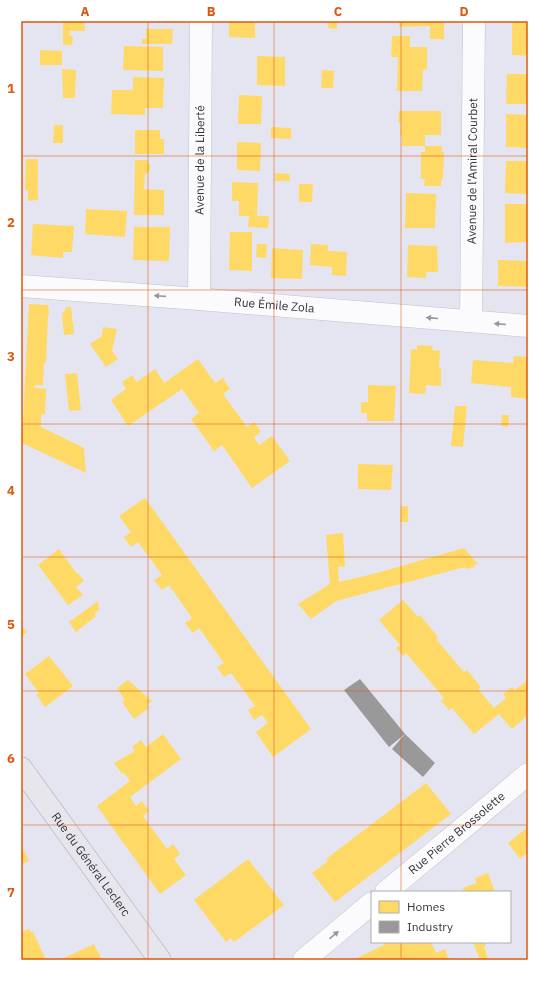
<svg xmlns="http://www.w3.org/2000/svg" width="549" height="981" font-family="'IBM Plex Sans',sans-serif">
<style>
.homes{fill:#ffd966}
.industry{fill:#999}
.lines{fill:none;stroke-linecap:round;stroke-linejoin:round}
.minor-casing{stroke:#c1c1ca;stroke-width:23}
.major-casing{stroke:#a7a7b5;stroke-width:23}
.minor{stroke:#fbfbfd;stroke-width:22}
.major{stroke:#e6e6ec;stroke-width:22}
.oneway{fill:#98989c}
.grid{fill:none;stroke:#df570e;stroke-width:1;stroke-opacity:0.55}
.labels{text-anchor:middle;stroke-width:4;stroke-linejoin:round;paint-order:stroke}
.street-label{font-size:12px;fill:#34343c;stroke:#fff}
.neatline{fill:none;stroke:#df570e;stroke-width:1.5}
.grid-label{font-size:13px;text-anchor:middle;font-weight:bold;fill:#df570e}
</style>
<rect width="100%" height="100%" fill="#e5e5f1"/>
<path class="homes" d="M63 21H84L85 31H70L69 35 73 36 72 45H63Z
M229 21H255V38L229 37Z
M329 21H337V29L328 28Z
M399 21H444V39H430V26L399 27Z
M512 21H528V56L512 55Z
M146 29H173L172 44H142V39H146Z
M392 36H410V47H427V69L423 70 422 91H397L398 57H391Z
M124 46 163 47V71L123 70Z
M40 50 62 51V65H40Z
M257 56 285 57V86L257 85Z
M62 69 76 70 75 98H63Z
M322 70 334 71 333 88H321Z
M507 74H528V104H506Z
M133 77 164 78 163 108H145V115L111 114 112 90H133Z
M239 95 262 96 261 124H238Z
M399 111H441V135H425V146H442V152H444L443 180 441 179V186H424L425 179H421V152H425V146H402V135H400L401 123H398Z
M506 114 528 115V148L506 147Z
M54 125H63V143H53Z
M271 127 291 128V139L271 138Z
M135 130H160V139H164V154H135Z
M237 142 261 143 260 171 237 170Z
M26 159H38V200L28 201V190H25Z
M135 160H148V164H150V171H148V174H145L144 189 164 190V215H134Z
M506 161H528V194L505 193Z
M275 173 290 174V181H275Z
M232 182 258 183 257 216H269L268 228 248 227 249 216H239V201H232Z
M299 184H313L312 202H299Z
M406 193 436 194 435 228H405Z
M505 204H528V242L505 243Z
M86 209 127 211 125 237 85 234Z
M33 224 74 226 72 252H63V258L31 255Z
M134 227H170L169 261 133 260Z
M230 232H252V271L229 270Z
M257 244H267L266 258 256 257Z
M311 244 328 245V251L347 252 346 276 332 275V267L310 265Z
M408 245 437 246 438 272H426V278L407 277Z
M272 248 303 250 302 279 271 278Z
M498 260 528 261V287L498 286Z
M29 304 48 305 49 315 48 316 46 363H44L43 385H35V388L46 389 45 415 41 414V427L84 448 86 473 22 443Z
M67 307H71L74 334 64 335 62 314Z
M103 327 117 329 112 351 118 359 106 367 90 344 102 336Z
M417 345 433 346 432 350 440 351 439 368H441V386L426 385 425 394 409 393 411 349 417 350Z
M514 356 528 357V399L511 397V387L471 383 473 360 513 363Z
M198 359 215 383 223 378 230 389 223 394 247 427 254 422 261 432 254 437 259 445 272 436 290 461 252 488 222 445 214 451 191 419 199 413 182 389 128 426 111 400 126 389 122 382 132 375 137 382 155 369 164 383Z
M77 373 81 410 69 411 65 374Z
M368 385 396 386 394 421H367V413H361V402H368Z
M455 406H467L463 447 451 446Z
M502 415H509L508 427 501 426Z
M358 464 393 465 391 490 358 489Z
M145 498 311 729 273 757 256 732 268 723 262 715 254 720 248 710 255 706 231 673 224 677 217 667 224 663 199 628 193 633 185 623 192 618 169 585 162 590 154 580 162 575 138 542 131 547 124 537 131 532 119 516Z
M401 506H408V522H400Z
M343 533 345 566 338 567 339 582 373 574 464 548 478 564 474 565 475 567 466 569 465 567 336 601 311 619 298 604 330 584 326 535Z
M59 549 77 574 78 573 84 581 76 587 83 595 68 605 38 565Z
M403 600 418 617 420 615 438 637 436 639 464 672 467 670 481 687 478 689 494 708 506 698 503 694 512 687 515 690 528 680V715L512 729 499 714 474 734 452 708 449 710 441 701 444 698 406 653 403 656 396 648 400 645 379 620Z
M98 601 99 610 94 614 96 616 76 632 69 622Z
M21 620 24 623 21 625 27 632 21 637Z
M49 656 73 686 45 707 36 694 39 693 25 674Z
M128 680 152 701 147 705 149 708 134 719 122 702 125 700 117 688Z
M163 734 181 759 130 797 136 806 142 801 149 811 143 816 167 849 173 844 180 854 174 859 186 875 160 894 97 806 130 781 124 773 122 774 114 763 135 751 132 747 141 740 146 747Z
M426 783 451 814 335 902 312 873 328 861 326 859Z
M528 827V852L520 859 508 843Z
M21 844 29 861 21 864Z
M248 859 284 905 234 942 231 938 226 942 194 900Z
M488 873 495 892H464L463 888 477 883 475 878Z
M29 929 31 932H33L46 960H21V932Z
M383 942H431L436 953 445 949 449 960H353L384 945Z
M473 942H484L486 945 484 946 488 959 480 960Z
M94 944 102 960H60Z"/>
<path class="industry" d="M360 679 405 734 435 763 423 777 392 749 405 734 389 747 344 690Z"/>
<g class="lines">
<defs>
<g id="minor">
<path id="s1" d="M21 286 199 299 528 326"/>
<path id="s2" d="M199 299 201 21"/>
<path id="s3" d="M471 321 474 21"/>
<path id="s4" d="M386 892 528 774"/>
<path d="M304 960 372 903"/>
</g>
<g id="major">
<path id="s5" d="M21 768 160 960"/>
</g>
</defs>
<use href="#minor" class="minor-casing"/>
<use href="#major" class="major-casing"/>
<use href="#minor" class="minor"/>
<use href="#major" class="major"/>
</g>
<defs><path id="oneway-solid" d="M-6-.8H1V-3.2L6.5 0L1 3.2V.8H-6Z"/></defs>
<g class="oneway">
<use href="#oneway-solid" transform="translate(160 296) rotate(-176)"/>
<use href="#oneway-solid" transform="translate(432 318) rotate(-175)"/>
<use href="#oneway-solid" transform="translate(500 324) rotate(-175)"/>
<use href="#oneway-solid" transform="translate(334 935) rotate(-40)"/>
</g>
<path class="grid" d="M148 21V960M274 21V960M401 21V892M21 156H528M21 290H528M21 424H528M21 557H528M21 691H528M21 825H528M401 942V960"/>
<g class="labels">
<g class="street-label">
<text dy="4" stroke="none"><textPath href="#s2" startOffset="139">Avenue de la Liberté</textPath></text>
<text dy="4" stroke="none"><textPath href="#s3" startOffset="150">Avenue de l'Amiral Courbet</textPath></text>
<text dy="4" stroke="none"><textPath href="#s1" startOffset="254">Rue Émile Zola</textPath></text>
<text dy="4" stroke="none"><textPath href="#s4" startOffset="92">Rue Pierre Brossolette</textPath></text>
<text dy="4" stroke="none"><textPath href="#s5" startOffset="119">Rue du Général Leclerc</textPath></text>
</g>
</g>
<rect width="549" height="981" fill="none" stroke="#ffffff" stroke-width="44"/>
<rect x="371" y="891" width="140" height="52" fill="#ffffff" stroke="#aeaeb1"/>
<rect x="379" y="901" width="20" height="12" fill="#ffd966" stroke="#aeaeb1"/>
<text x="407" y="911" font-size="12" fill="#34343c">Homes</text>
<rect x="379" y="921" width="20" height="12" fill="#999999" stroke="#aeaeb1"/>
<text x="407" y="931" font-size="12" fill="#34343c">Industry</text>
<rect x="22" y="22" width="505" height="937" class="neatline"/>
<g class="grid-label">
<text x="85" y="16">A</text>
<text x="211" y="16">B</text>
<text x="338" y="16">C</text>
<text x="464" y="16">D</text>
<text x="11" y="93">1</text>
<text x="11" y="227">2</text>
<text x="11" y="361">3</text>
<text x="11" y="495">4</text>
<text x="11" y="629">5</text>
<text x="11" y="763">6</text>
<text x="11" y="897">7</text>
</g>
</svg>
